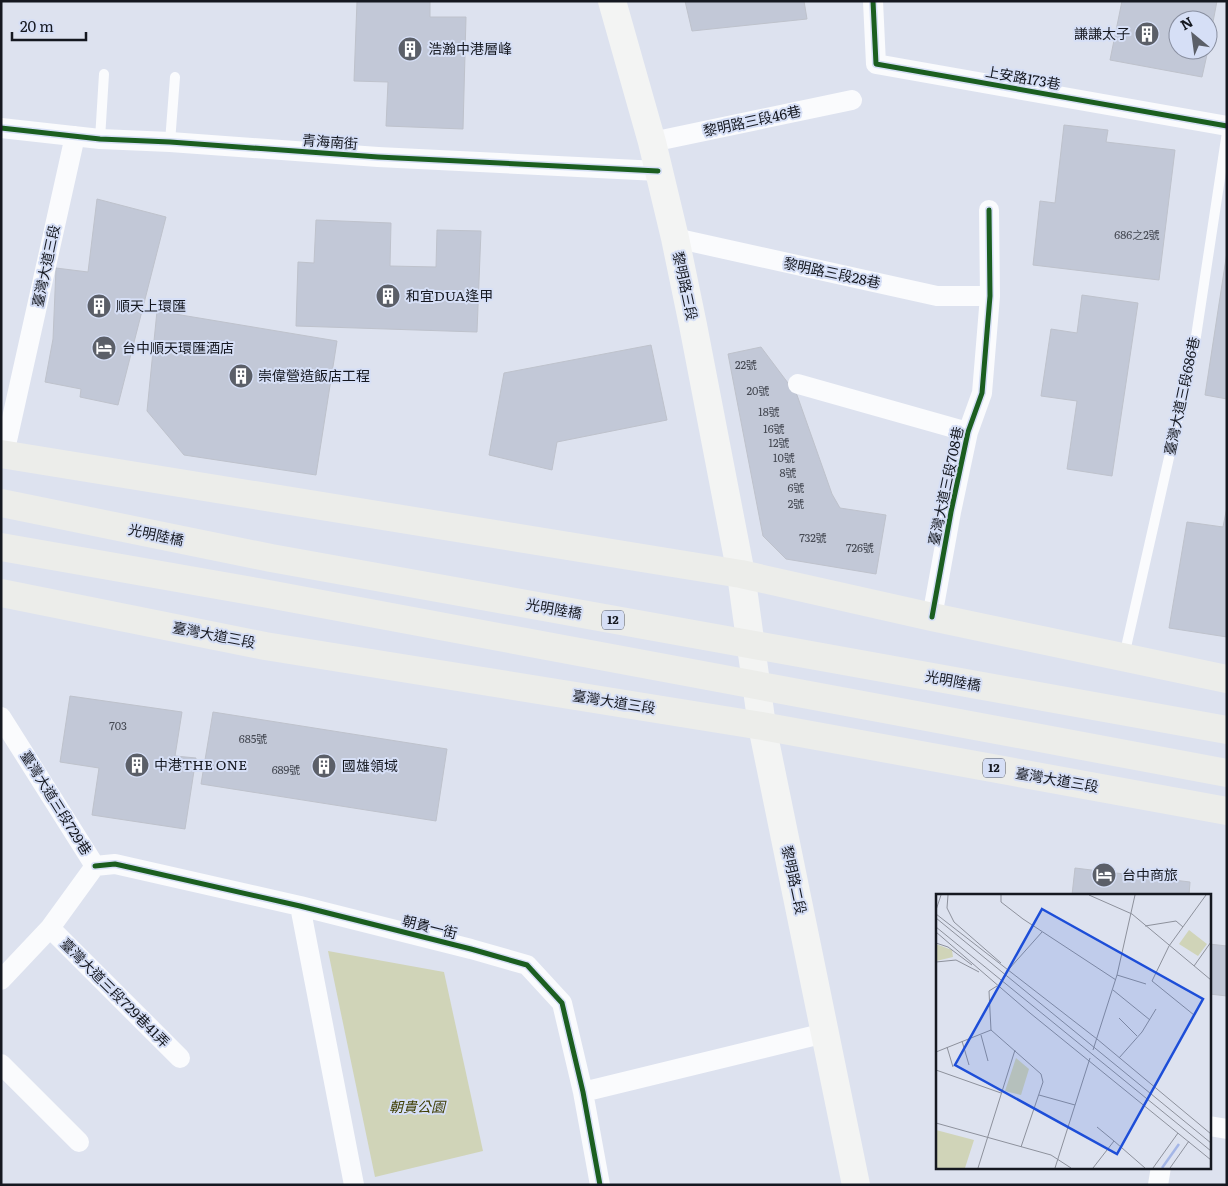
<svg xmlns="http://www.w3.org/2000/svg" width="1228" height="1186" font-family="Literata,'Noto Sans TC',serif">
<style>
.green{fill:#d0d4b8}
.building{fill:#c2c8d7;stroke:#bec2cc}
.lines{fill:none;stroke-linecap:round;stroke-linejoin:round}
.service{stroke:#fafbfd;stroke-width:10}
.minor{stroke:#fafbfd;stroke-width:20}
.secondary{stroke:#f3f4f3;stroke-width:28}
.primary{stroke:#ecedea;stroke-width:28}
.cycleway-casing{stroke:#d6dff6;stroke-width:8}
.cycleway{stroke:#1b5e20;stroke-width:5}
.labels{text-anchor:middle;stroke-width:4;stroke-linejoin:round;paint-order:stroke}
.number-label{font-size:11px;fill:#444852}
.shield{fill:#d6dff6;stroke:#4f5460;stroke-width:1}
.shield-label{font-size:12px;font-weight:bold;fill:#151820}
.poi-label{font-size:14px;fill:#151820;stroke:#d6dff6;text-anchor:start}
.street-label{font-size:14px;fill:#151820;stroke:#d6dff6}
.park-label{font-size:14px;font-style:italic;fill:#3f3f04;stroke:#d6dff6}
.inset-river{fill:none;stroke:#a4b6e6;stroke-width:2.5}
.inset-road{fill:none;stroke:#8d919c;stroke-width:1}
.view{fill:#1d4ed8;fill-opacity:0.15;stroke:#1d4ed8;stroke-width:2.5}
.inset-edge{fill:none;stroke:#151820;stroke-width:2.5}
</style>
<rect width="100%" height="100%" fill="#dde2ef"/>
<path class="green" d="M328 951 444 972 483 1151 375 1177Z"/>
<path class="building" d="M357 1H430V17H466L463 129 386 126 388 82 354 81Z
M685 1H804L807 19 692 31Z
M1122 1H1217L1208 48V20H1178V50H1208L1202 77 1110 60Z
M1064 125 1108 130 1106 142 1175 150 1159 280 1033 265 1040 201 1055 203Z
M97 199 166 217 118 405 80 397 81 389 45 382 53 339 56 268 88 272Z
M316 220 391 223 390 266 436 267 437 230 481 231 477 332 296 326 298 262 314 263Z
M1227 252V399L1205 395Z
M1082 295 1138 303 1112 476 1067 469 1077 401 1041 396 1051 329 1077 333Z
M157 311 337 341 316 475 184 455 147 411Z
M651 345 667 420 557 442 552 470 489 455 504 373Z
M761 347 797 395 832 494 840 508 886 515 876 574 786 559 763 536 728 354Z
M1227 507V637L1169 628 1187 522 1223 527Z
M70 696 182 712 175 756 196 758 185 829 92 815 99 768 60 762Z
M213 712 447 749 436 821 201 784Z
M1075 868 1190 882 1189 895H1072Z
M1209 944 1227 946V996L1209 994Z"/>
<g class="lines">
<path class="service" d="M100 139 104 74
M170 142 175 77
M1124 656 1195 343 1227 132"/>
<path class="minor" d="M873 1 876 64 1227 126
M1 128 100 139 170 142 378 157 658 171
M652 142 852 100
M675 238 937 296H990
M798 384 968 432
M4 454 75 136
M932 617 951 512 968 432 982 393 990 296 989 210
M1 717 95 866
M95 866 115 864 300 906 471 949 527 965 562 1003 583 1092 600 1185
M300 906 354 1185
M50 928 180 1058
M1 980 50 928 95 866
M1 1064 79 1142
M583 1092 825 1033
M1209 1126 1227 1129
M1158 1185 1161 1167"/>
<path class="secondary" d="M612 1 652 142 675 238 693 325 741 574 762 726 856 1185"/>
<path class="primary" d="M1 454 741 574 932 617 1227 679
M1 503 271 558 1227 730
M1 547 263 593 1227 773
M1 593 265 646 762 726 1227 811"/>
<defs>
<path id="cycleway" d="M873 1 876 64 1227 126
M1 128 100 139 170 142 378 157 658 171
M932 617 951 512 968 432 982 393 990 296 989 210
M95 866 115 864 300 906 471 949 527 965 562 1003 583 1092 600 1185"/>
</defs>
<use href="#cycleway" class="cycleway-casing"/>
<use href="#cycleway" class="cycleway"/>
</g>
<defs>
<symbol id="building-disc" viewBox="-11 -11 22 22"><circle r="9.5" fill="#5b5f68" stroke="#d6dff6"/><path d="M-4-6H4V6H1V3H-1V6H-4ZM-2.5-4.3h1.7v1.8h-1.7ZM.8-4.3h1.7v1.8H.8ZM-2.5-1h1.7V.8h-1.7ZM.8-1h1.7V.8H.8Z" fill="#fff"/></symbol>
<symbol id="hotel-disc" viewBox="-11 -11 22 22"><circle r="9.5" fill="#5b5f68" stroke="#d6dff6"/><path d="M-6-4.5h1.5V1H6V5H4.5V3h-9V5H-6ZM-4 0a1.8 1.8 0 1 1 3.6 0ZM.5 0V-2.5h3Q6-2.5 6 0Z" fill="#fff"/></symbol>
</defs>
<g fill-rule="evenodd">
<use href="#building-disc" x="1133" y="20" width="28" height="28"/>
<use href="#building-disc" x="396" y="35" width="28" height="28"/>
<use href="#building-disc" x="374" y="282" width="28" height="28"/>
<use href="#building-disc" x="85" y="292" width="28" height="28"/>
<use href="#hotel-disc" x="90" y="334" width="28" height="28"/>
<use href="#building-disc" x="227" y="362" width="28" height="28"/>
<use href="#building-disc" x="123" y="751" width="28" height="28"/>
<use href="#building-disc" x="310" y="752" width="28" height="28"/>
<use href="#hotel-disc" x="1090" y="861" width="28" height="28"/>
</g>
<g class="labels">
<g class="number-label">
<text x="1137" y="239">686之2號</text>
<text x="746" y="369">22號</text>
<text x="758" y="395">20號</text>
<text x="769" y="416">18號</text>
<text x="774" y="433">16號</text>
<text x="779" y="447">12號</text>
<text x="784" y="462">10號</text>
<text x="788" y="477">8號</text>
<text x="796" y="492">6號</text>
<text x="796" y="508">2號</text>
<text x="813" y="542">732號</text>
<text x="860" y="552">726號</text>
<text x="118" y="730">703</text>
<text x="253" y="743">685號</text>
<text x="286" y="774">689號</text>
</g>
<g class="shield">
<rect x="602" y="610.5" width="22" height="19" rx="4"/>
<rect x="983" y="758.5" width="22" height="19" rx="4"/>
</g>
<g class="shield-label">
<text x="613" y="624">12</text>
<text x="994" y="772">12</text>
</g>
<g class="poi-label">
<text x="1130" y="39" text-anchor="end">謙謙太子</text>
<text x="428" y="54">浩瀚中港層峰</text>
<text x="406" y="301">和宜DUA逢甲</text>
<text x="116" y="311">順天上環匯</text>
<text x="122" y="353">台中順天環匯酒店</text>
<text x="258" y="381">崇偉營造飯店工程</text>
<text x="154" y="770">中港THE ONE</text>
<text x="342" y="771">國雄領域</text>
<text x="1122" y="880">台中商旅</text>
</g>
<g class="street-label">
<text transform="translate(1023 78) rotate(10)" y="5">上安路173巷</text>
<text transform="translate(752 121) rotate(-12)" y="5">黎明路三段46巷</text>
<text transform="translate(330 142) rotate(4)" y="5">青海南街</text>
<text transform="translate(46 266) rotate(-78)" y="5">臺灣大道三段</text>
<text transform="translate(832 273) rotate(12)" y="5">黎明路三段28巷</text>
<text transform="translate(685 286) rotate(78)" y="5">黎明路三段</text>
<text transform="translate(1182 396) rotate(-78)" y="5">臺灣大道三段686巷</text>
<text transform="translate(946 486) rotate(-78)" y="5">臺灣大道三段708巷</text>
<text transform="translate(156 535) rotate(12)" y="5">光明陸橋</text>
<text transform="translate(554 609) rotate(10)" y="5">光明陸橋</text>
<text transform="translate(214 635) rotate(11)" y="5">臺灣大道三段</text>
<text transform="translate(953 681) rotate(10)" y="5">光明陸橋</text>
<text transform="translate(614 702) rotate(9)" y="5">臺灣大道三段</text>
<text transform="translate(1057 780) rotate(10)" y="5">臺灣大道三段</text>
<text transform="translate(56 803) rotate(58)" y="5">臺灣大道三段729巷</text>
<text transform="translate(794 880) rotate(78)" y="5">黎明路二段</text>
<text transform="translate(430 927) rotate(14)" y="5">朝貴一街</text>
<text transform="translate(115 993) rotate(45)" y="5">臺灣大道三段729巷41弄</text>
</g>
<g class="park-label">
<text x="417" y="1112">朝貴公園</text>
</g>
</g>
<g transform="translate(936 894)">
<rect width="275" height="275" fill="#dde2ef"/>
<path d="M253 36 271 50 262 62 243 50ZM0 50 16 56 17 63 0 67ZM80 164 93 175 85 201 69 197ZM0 236 38 246 29 274H0Z" fill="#d0d4b8"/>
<path class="inset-river" d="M226 274 243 250"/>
<path class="inset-road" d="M12 1 11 14 18 28 65 69M65 1V8L87 25 180 86M153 1 196 20 275 86M0 16 5 1M0 20 161 145 275 240M0 24 275 249M209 32 240 27 247 33M0 33 275 257M0 38 94 119 275 266M0 49 12 53 36 71M0 68 20 66 43 78M258 72 275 48M73 75 106 38M181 81 210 90M177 96 214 126M258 121 216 87 233 52 270 1M183 124 201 142M55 136 105 180 107 188 85 253M55 136 53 97 61 92M45 141 52 167M26 147 33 171M11 153 17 173M157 156 181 81 199 1M0 158 55 136M183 164 206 138 220 115M0 176 65 199M103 201 139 211M0 229 115 261 135 274M161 233 178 247M42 274 79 156M119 274 154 164M157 274 178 247 209 274M217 274 242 239M234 274 253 247"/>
<path class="view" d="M106 15 267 105 181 260 19 171Z"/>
<rect width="275" height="275" class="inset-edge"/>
</g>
<rect width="1228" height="1186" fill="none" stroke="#151820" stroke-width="5"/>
<g transform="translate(1193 35) rotate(331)"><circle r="24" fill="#d6dff6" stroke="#898fa0"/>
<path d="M0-4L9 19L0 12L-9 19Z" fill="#5b5f68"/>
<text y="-8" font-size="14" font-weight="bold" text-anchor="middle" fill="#151820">N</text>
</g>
<path d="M12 32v8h74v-8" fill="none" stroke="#151820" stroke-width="2.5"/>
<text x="20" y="32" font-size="15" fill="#151820" stroke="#d6dff6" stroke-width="4" paint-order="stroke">20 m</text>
</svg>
